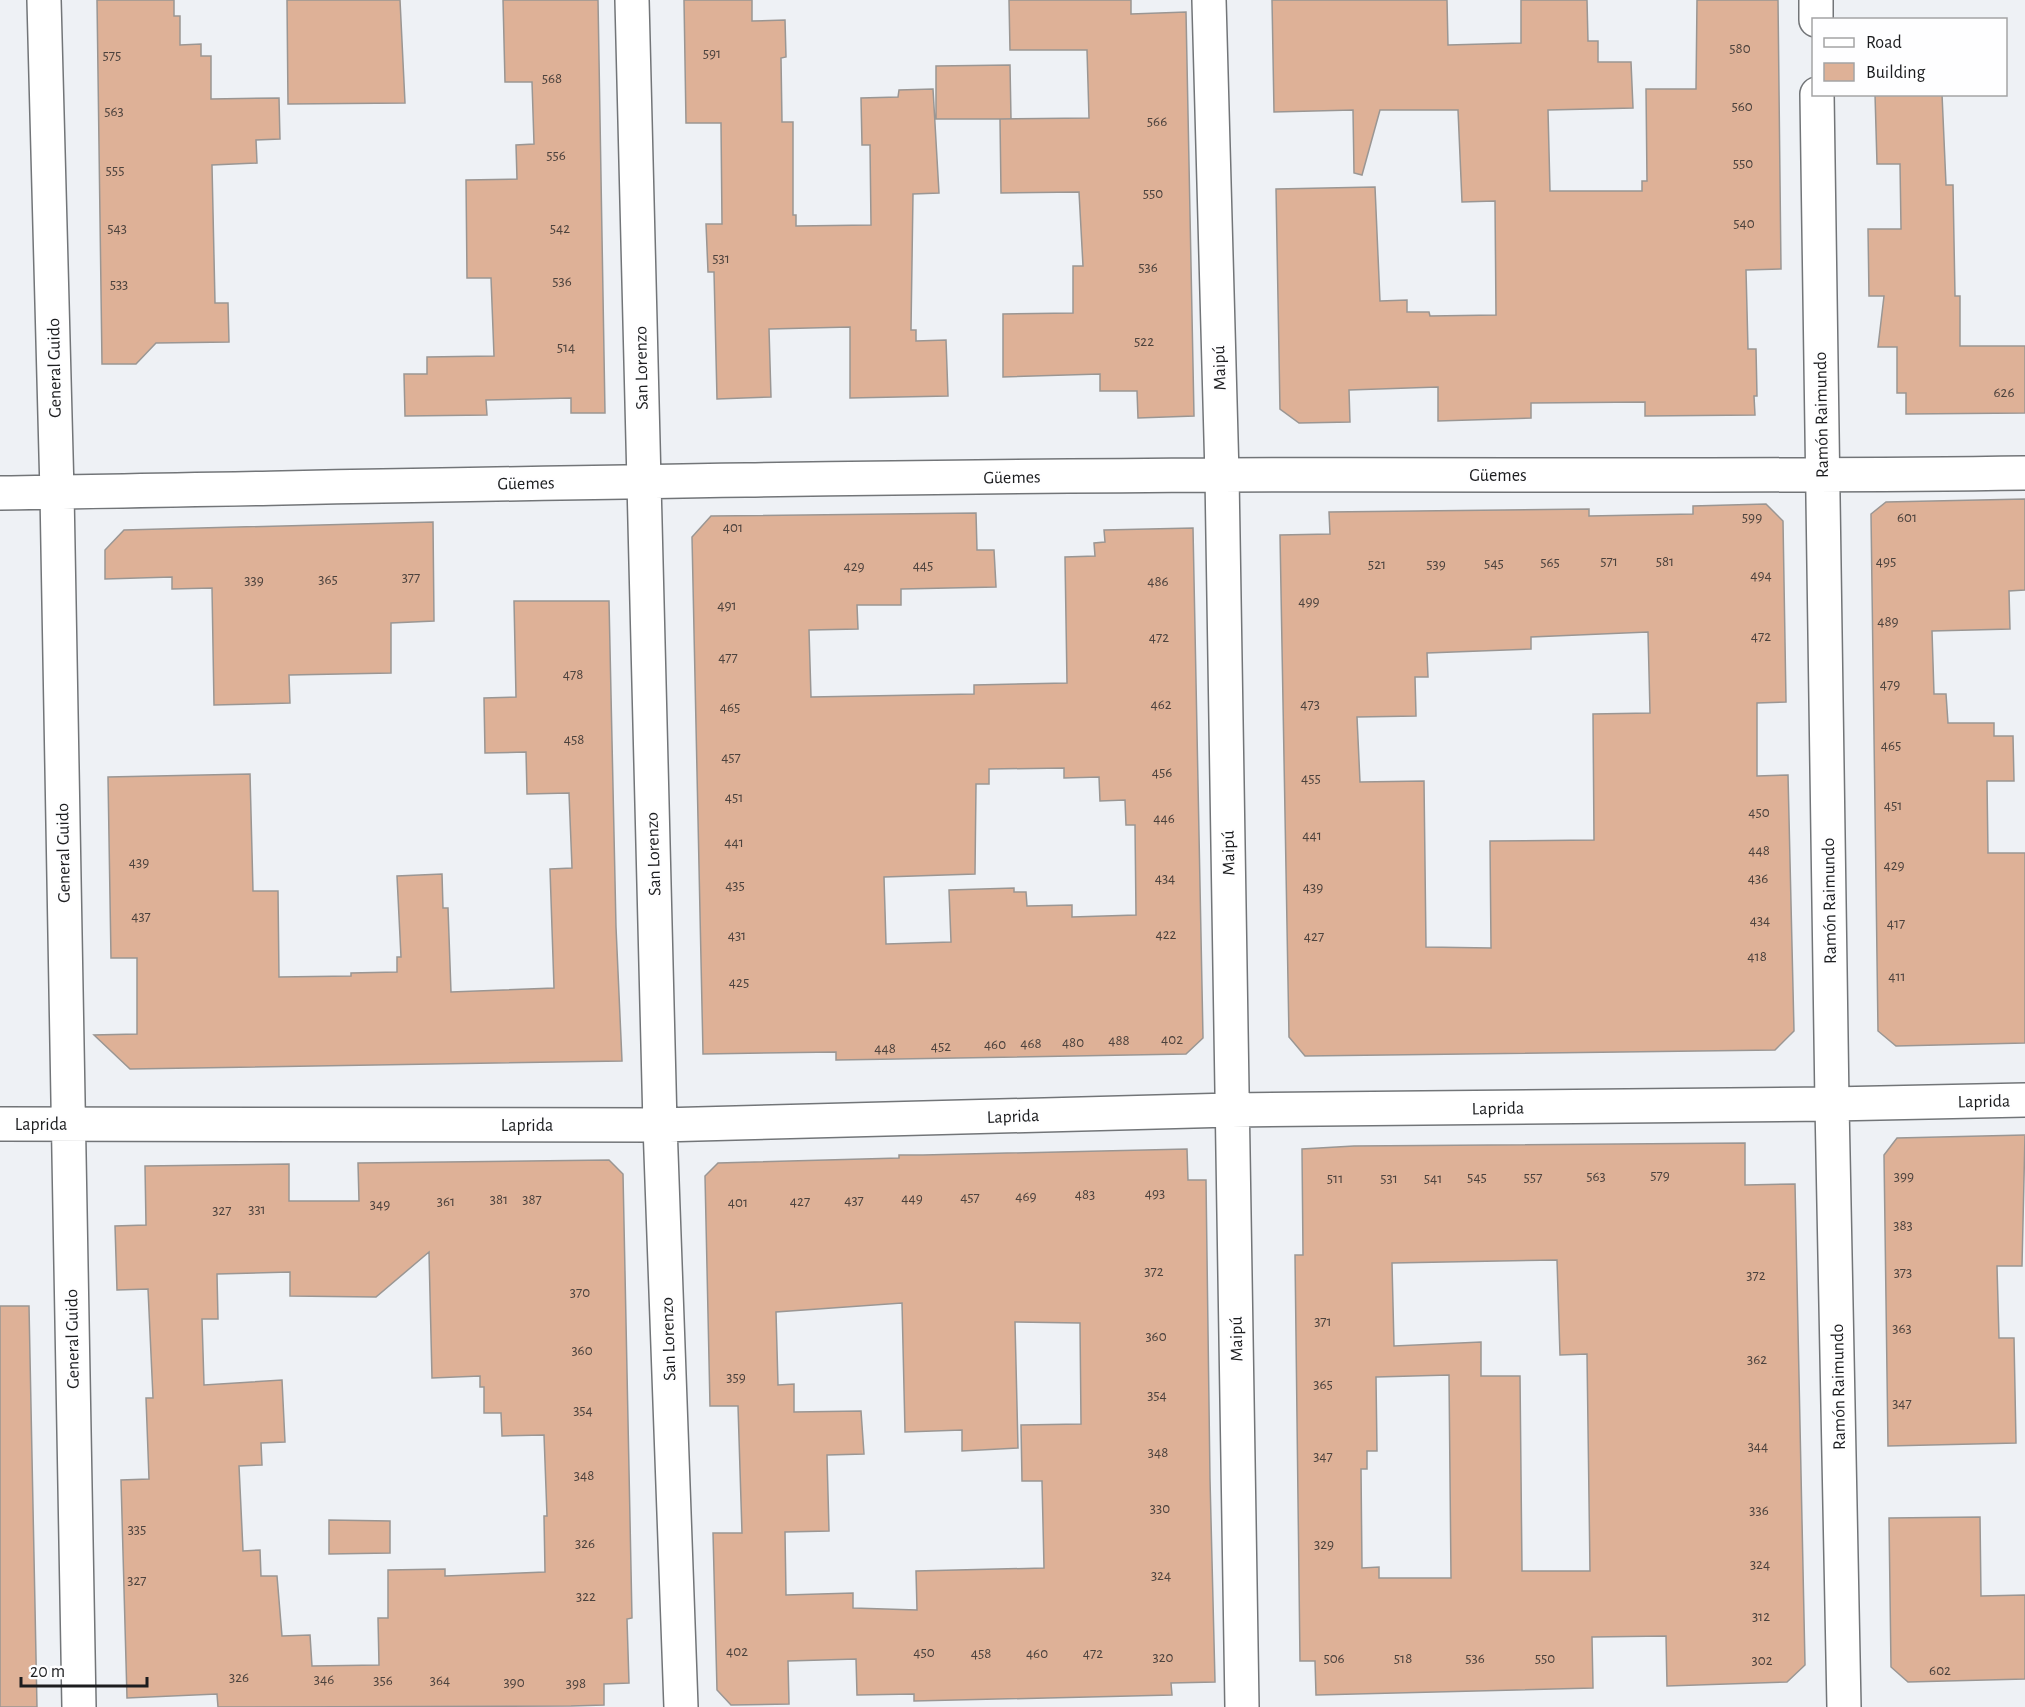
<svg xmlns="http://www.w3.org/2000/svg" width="2025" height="1707" font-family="'Alegreya Sans',sans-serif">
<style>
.building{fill:#deb197;stroke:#9a9693;stroke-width:1.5;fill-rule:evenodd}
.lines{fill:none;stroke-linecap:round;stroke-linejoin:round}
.minor-casing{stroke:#727578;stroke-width:36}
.minor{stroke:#fff;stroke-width:33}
.labels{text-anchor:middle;stroke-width:4.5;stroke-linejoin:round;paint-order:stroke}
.number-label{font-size:15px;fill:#4c423d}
.street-label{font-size:18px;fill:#1c1d1f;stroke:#fefeff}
</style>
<rect width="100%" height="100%" fill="#eef1f5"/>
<path class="building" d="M97 0H174V16H180V45L201 44V56H211V99L279 98 280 139 256 140 257 163 212 165 215 303H228L229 342 156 343 136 364H102Z
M287 0H400L405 103 288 104Z
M503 0H598L605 413H571V398L486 400 487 415 405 416 404 374H427V357L494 356 491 278H467L466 180 517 179 516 145 534 144 532 82H505Z
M684 0H752V21L785 20 786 57 781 58 782 122H793V215H796V226L871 225 870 145H862L861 98 898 97 899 90 933 89 939 193 913 194 911 330H916V341L946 340 948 396 850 398V327L769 329 771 397 717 399 714 272H708L706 224H722L721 123H686Z
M1009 0H1131V14L1186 12 1194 416 1138 418 1137 391H1100V374L1003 377V314L1073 313V266H1083L1079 192 1001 193 1000 119 1089 118 1087 50H1010Z
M1272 0H1447L1448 45 1521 43V0H1587L1588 41H1598V62H1631L1633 108 1548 110 1550 191H1642V181H1647L1646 89H1696L1697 0H1778L1781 269 1746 270 1748 349H1756L1757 396H1754L1755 415 1645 416V402L1531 403V418L1438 421V387L1349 390 1350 422 1299 423 1280 409 1276 189 1375 187 1380 301 1407 300V312H1429L1430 316 1496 315 1495 201 1462 202 1458 110H1380L1362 175 1354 173 1353 110 1274 112Z
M1010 65 1011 119H936V66Z
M1875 94H1942L1946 185H1953L1955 296H1960V346H2025V413L1906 414V393H1897V347H1878L1884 296H1869L1868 229H1901L1900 164H1877Z
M2025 499V590L2009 591 2010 629 1932 631 1934 694H1946L1948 723H1994V736H2013L2014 781H1987L1988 853H2025V1043L1896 1046 1878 1031 1871 514 1886 502Z
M1766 504 1783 521 1786 702 1757 703V776L1788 775 1794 1031 1775 1050 1305 1056 1289 1037 1280 535 1330 534 1329 512 1589 509V516L1693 514V506ZM1648 632 1650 713 1593 714 1594 840 1490 841 1491 948 1426 947 1424 781 1360 782 1357 717 1416 716 1415 677H1428L1427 653 1531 649V637Z
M976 513 977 550H994L996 587 901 589V605H857L858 629 809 630 811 697 974 694V685L1067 683 1065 557 1095 556 1094 543 1105 542 1104 530 1193 528 1203 1038 1186 1054 836 1060V1052L703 1054 692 537 711 516ZM1064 768V778L1099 777 1100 801 1125 800 1126 825H1135L1136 915 1072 917V905L1027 906 1026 892H1014V888L949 890 951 942 886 944 884 877 975 874 976 784H989V769Z
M433 522 434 621 391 623V673L289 675 290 703 214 705 212 588 172 589V577L105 579V550L124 530Z
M514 601H609L616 927 622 1061 130 1069 94 1035 137 1034V958H111L108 777 250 774 253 891H278L279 977 351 976V973L397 972V957H401L397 876 442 874 443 908H448L451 992 554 988 550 869 572 868 569 793 527 794 526 752 485 753 484 698 516 697Z
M2025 1135 2022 1266H1997L1999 1338H2014L2016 1443 1888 1446 1884 1155 1897 1138Z
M1745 1143V1185L1795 1184 1805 1665 1787 1682 1667 1686 1666 1636 1592 1637 1593 1688 1316 1695 1315 1661H1300L1295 1255H1303L1302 1149 1354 1146ZM1557 1260 1560 1355 1587 1354 1590 1571H1522L1520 1376H1481V1342L1394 1346 1392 1263ZM1449 1375 1451 1578H1379V1567L1362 1568 1361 1469H1367V1451H1377L1376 1377Z
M1187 1149 1188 1180H1206L1210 1479 1215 1682 1171 1683 1172 1695 914 1701V1694L857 1695 856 1659 788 1661 789 1704 731 1705 717 1690 713 1533H742L738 1406H710L705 1176 718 1163 899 1158V1155H923ZM902 1303 905 1432 962 1430V1451L1018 1448 1015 1322 1080 1323 1081 1424 1021 1425 1022 1481H1042L1044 1568 916 1571 917 1610 853 1608V1593L786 1595 785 1532 829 1531 827 1455 864 1454 861 1411 794 1412V1384L778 1385 776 1312Z
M609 1160 623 1174 632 1618 627 1619 629 1683 604 1684V1705L571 1706 218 1707 217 1694 127 1698 121 1480 149 1479 146 1398H153L148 1289 117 1290 115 1226 146 1225 145 1166 289 1164V1201H359L358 1163ZM429 1252 432 1378 480 1376V1387H484V1413H501L502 1436 544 1435 547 1516H544L545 1572 445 1576V1569L388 1570V1618H378L379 1665 312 1666 310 1635 282 1636 277 1576H261L260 1550 243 1551 239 1466 262 1465 261 1443 285 1442 282 1380 204 1385 202 1319H218L217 1274 290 1272V1296L376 1297Z
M0 1306H29L37 1707H0Z
M1980 1517 1981 1596 2025 1595V1679L1908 1682 1891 1667 1889 1518Z
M329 1520 390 1521V1553L329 1554Z"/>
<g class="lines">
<defs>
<path id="minor" d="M44 0 57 492 79 1707
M632 0 660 1125 681 1707
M1209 0 1222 475 1242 1707
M1816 0V20
M1817 94 1832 1104 1844 1707
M0 493C407 486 814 477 1221 475 1489 474 1757 477 2025 473
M0 1124 660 1125 1231 1110 1832 1104 2025 1100"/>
</defs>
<use href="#minor" class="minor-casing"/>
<use href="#minor" class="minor"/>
</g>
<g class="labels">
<g class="number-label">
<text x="1740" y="53">580</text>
<text x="712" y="58">591</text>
<text x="112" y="60">575</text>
<text x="552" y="83">568</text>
<text x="1742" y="111">560</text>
<text x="114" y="116">563</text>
<text x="1157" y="126">566</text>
<text x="556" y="160">556</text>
<text x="1743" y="168">550</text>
<text x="115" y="175">555</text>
<text x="1153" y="198">550</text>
<text x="1744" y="228">540</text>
<text x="117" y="233">543</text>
<text x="560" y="233">542</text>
<text x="721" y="263">531</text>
<text x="1148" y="272">536</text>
<text x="562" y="286">536</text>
<text x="119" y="289">533</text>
<text x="1144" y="346">522</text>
<text x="566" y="352">514</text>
<text x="2004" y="397">626</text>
<text x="1752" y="522">599</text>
<text x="1907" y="522">601</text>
<text x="733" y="532">401</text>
<text x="1609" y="566">571</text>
<text x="1665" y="566">581</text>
<text x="1886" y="566">495</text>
<text x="1550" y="567">565</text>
<text x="1494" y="568">545</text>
<text x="1377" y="569">521</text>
<text x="1436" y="569">539</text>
<text x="923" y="570">445</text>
<text x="854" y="571">429</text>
<text x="1761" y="580">494</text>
<text x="411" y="582">377</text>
<text x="328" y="584">365</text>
<text x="254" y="585">339</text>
<text x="1158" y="586">486</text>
<text x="1309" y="606">499</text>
<text x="727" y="610">491</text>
<text x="1888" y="626">489</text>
<text x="1761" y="641">472</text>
<text x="1159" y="642">472</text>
<text x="728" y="662">477</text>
<text x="573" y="679">478</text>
<text x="1890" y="689">479</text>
<text x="1161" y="709">462</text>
<text x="1310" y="709">473</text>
<text x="730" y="712">465</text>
<text x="574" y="744">458</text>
<text x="1891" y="750">465</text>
<text x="731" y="762">457</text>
<text x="1162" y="777">456</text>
<text x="1311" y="783">455</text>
<text x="734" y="802">451</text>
<text x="1893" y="810">451</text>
<text x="1759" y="817">450</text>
<text x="1164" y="823">446</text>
<text x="1312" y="840">441</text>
<text x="734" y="847">441</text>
<text x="1759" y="855">448</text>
<text x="139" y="867">439</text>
<text x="1894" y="870">429</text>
<text x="1165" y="883">434</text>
<text x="1758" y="883">436</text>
<text x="735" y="890">435</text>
<text x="1313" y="892">439</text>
<text x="141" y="921">437</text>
<text x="1760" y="925">434</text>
<text x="1896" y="928">417</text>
<text x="1166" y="939">422</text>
<text x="737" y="940">431</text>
<text x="1314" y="941">427</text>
<text x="1757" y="961">418</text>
<text x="1897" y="981">411</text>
<text x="739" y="987">425</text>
<text x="1172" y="1044">402</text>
<text x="1119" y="1045">488</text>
<text x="1073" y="1047">480</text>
<text x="1031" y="1048">468</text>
<text x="995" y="1049">460</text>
<text x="941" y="1051">452</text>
<text x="885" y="1053">448</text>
<text x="1660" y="1180">579</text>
<text x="1596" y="1181">563</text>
<text x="1904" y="1181">399</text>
<text x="1477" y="1182">545</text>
<text x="1533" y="1182">557</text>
<text x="1335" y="1183">511</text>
<text x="1389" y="1183">531</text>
<text x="1433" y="1183">541</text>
<text x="1155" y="1198">493</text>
<text x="1085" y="1199">483</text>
<text x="1026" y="1201">469</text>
<text x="970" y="1202">457</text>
<text x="912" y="1203">449</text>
<text x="499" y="1204">381</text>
<text x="532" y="1204">387</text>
<text x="854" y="1205">437</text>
<text x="446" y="1206">361</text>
<text x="800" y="1206">427</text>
<text x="738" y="1207">401</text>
<text x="380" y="1209">349</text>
<text x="257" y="1214">331</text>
<text x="222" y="1215">327</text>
<text x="1903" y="1230">383</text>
<text x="1154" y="1276">372</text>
<text x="1903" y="1277">373</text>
<text x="1756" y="1280">372</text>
<text x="580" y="1297">370</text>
<text x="1323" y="1326">371</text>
<text x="1902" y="1333">363</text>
<text x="1156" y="1341">360</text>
<text x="582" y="1355">360</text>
<text x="1757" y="1364">362</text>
<text x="736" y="1382">359</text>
<text x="1323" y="1389">365</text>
<text x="1157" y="1400">354</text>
<text x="1902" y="1408">347</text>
<text x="583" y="1415">354</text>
<text x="1758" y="1451">344</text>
<text x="1158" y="1457">348</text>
<text x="1323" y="1461">347</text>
<text x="584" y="1480">348</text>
<text x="1160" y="1513">330</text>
<text x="1759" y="1515">336</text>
<text x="137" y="1534">335</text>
<text x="585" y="1548">326</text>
<text x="1324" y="1549">329</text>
<text x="1760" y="1569">324</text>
<text x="1161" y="1580">324</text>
<text x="137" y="1585">327</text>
<text x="586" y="1601">322</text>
<text x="1761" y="1621">312</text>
<text x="737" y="1656">402</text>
<text x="924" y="1657">450</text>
<text x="981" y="1658">458</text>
<text x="1037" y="1658">460</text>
<text x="1093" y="1658">472</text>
<text x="1163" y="1662">320</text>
<text x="1334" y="1663">506</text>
<text x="1403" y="1663">518</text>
<text x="1475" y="1663">536</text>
<text x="1545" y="1663">550</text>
<text x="1762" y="1665">302</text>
<text x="1940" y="1675">602</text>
<text x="239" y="1682">326</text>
<text x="324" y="1684">346</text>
<text x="383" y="1685">356</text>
<text x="440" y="1685">364</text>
<text x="514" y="1687">390</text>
<text x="576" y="1688">398</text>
</g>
<g class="street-label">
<text transform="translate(54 368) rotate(-91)" y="6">General Guido</text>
<text transform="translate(641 368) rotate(-91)" y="6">San Lorenzo</text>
<text transform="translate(1219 368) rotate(-92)" y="6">Maipú</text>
<text transform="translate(1821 415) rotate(-91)" y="6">Ramón Raimundo</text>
<text x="1498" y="481">Güemes</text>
<text transform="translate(1012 477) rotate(-1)" y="6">Güemes</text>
<text transform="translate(526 483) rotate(-1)" y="6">Güemes</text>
<text transform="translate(63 853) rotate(-91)" y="6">General Guido</text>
<text transform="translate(1228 853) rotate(-91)" y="6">Maipú</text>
<text transform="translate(653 854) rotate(-92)" y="6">San Lorenzo</text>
<text transform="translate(1829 901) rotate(-91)" y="6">Ramón Raimundo</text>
<text transform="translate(1984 1101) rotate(-1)" y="6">Laprida</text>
<text transform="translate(1498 1108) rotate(-1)" y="6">Laprida</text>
<text transform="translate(1013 1116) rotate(-2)" y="6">Laprida</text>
<text x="41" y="1130">Laprida</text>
<text x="527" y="1131">Laprida</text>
<text transform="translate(72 1339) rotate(-91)" y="6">General Guido</text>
<text transform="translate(668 1339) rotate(-92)" y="6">San Lorenzo</text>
<text transform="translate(1236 1339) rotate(-91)" y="6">Maipú</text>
<text transform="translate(1838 1387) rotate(-91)" y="6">Ramón Raimundo</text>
</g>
</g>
<rect x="1812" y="18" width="195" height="78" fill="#fefeff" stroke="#a4a4a5" stroke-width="1.5"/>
<rect x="1824" y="38" width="30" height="9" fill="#ffffff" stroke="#a4a4a5" stroke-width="1.5"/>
<text x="1866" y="48" font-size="18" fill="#1c1d1f">Road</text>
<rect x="1824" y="63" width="30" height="18" fill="#deb197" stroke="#a4a4a5" stroke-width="1.5"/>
<text x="1866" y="78" font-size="18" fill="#1c1d1f">Building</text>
<path d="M21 1677v9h126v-9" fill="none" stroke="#1c1d1f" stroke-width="3"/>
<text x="30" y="1677" font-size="18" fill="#1c1d1f" stroke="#fefeff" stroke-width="4.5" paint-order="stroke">20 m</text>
</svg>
